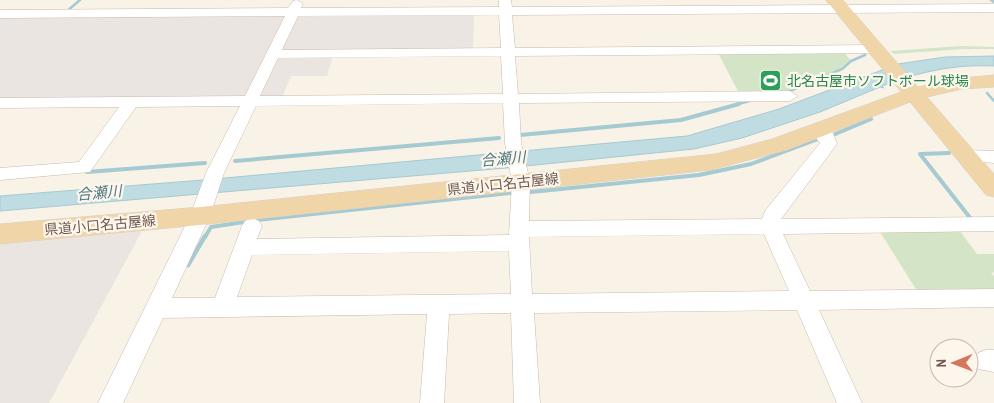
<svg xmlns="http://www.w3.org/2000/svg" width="994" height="403" font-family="'Archivo Narrow','Noto Sans JP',sans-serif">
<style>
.industrial{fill:#eae5e0}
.green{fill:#d4e5c7}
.water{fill:#bedce1;stroke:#a6cad1}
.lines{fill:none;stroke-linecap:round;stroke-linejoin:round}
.stream-far2{stroke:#a6cad1;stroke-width:2.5}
.stream-far1{stroke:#a6cad1;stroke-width:4}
.stream{stroke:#a6cad1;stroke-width:4.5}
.minor-casing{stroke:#cabaaf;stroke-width:1}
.major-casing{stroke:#d7d1ce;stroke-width:1}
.minor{fill:#fff;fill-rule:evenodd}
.major{fill:#f0d5a8;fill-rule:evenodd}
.labels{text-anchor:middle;stroke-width:4.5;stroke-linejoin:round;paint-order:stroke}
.leisure-label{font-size:14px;fill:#27864d;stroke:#fdf6ed;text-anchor:start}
.street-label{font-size:14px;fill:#705a4f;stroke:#fdf6ed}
.water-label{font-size:15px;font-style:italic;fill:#4c7880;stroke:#fdf6ed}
</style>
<rect width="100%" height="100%" fill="#f9f2e7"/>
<path class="industrial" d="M474 14 473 49 282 51 279 49 297 15Z
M0 16H286L249 95 242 98 0 100Z
M333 56 327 76H291L282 98H262L258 95 275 59 279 57Z
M142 231 49 403H0V244Z"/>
<path class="green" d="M961 46 994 47V49H963L894 54 890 51Z
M843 51 850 60 839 69 781 93H739L718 53Z
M960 231 977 254H994V272L991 273 994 276V293L919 294 880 232Z"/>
<path class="water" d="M994 56V66C954 64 919 72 882 86L884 88 880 87 820 112 742 138 694 149 506 168 0 211V196L203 180 687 136 779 109 898 64 945 57Z"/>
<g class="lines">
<path class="stream-far2" d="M991 0 994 2
M67 11 80 0
M785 93 842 69 851 61 865 55
M987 93 994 101
M734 105 754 100"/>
<path class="stream-far1" d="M520 135 681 120 739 104
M833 135 871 119
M949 153 920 154 971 219
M235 161 499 138
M87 172 205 163
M531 192 699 175 751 164 818 139
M205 237 211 227 257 220 511 193"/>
<path class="stream" d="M188 265 205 236"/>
<defs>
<path id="minor" d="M297 0 303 4 301 8 499 7V0H511L512 7 994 4V12L512 15 515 48 874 45 881 49 874 53 515 56 518 94 790 91 798 96 790 101 519 103 521 143 530 182 529 221 762 219 765 211 820 143 809 129 811 125 817 124 833 133 837 144 781 219 994 217V231L783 234 810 291 994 289V307L819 310 862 403H837L797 310 534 313 540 403H514L511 313 449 314 444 403H420L427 314 163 318 123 403H98L190 216 206 173 240 106 136 107 90 172 0 180V168L79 162 119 107 0 108V98L245 96 285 16 0 18V10L288 8 293 1ZM499 15 501 48 282 50 298 16ZM501 56 503 94 260 96 278 58ZM503 103 505 143 512 182 509 235 257 239 262 226 259 221 252 218 245 221 242 226 215 298H172L210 216 224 173 256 106ZM764 234 789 291 532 294 529 237ZM509 251 511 294 237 297 252 255Z
M966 150 994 151V163L960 160 957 156 960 152Z
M986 350H994V372L978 369 974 361 978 353Z"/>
<path id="major" d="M826 0H843L918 87 962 78 994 75V87L962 89 927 97 994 174V197L986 195 910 102 787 150 711 170 200 225 0 244V224L200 207 716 154 772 139 901 92Z"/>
</defs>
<use href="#minor" class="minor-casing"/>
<use href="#major" class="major-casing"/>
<use href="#minor" class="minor"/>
<use href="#major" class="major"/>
</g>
<defs>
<symbol id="stadium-square" viewBox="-11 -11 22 22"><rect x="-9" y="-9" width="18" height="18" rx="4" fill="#2e9e5b" stroke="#fdf6ed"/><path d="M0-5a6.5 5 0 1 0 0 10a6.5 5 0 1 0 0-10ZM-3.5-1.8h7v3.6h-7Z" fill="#fff"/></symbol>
</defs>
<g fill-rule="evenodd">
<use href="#stadium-square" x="758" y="68" width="25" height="25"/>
</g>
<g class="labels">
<g class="leisure-label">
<text x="787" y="86">北名古屋市ソフトボール球場</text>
</g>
<g class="street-label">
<text transform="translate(503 184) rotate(-6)" y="5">県道小口名古屋線</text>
<text transform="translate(100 225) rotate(-5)" y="5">県道小口名古屋線</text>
</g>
<g class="water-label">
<text transform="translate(503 159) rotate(-5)" y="5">合瀬川</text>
<text transform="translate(99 193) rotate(-5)" y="5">合瀬川</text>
</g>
</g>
<g transform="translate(954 363) rotate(269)"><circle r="24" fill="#fdf6ed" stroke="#c5b8ae"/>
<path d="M0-4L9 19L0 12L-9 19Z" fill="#d4765c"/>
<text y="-8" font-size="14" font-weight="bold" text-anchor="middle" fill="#705a4f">N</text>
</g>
</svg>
